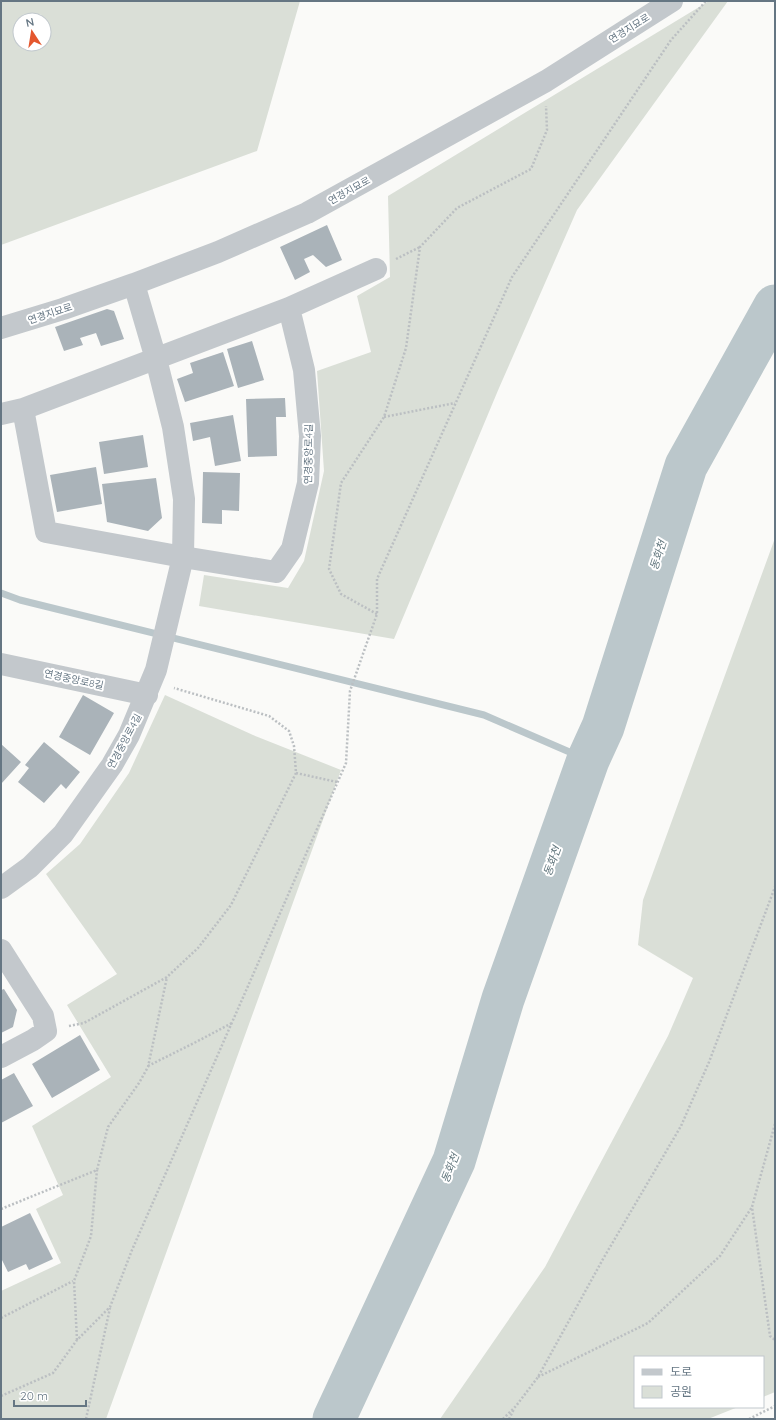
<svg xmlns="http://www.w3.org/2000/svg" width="776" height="1420" font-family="Quicksand,'Noto Sans KR',sans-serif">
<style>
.green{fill:#dadfd7;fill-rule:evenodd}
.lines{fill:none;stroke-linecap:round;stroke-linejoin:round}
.stream{stroke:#bbc7cb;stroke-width:7}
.river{stroke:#bbc7cb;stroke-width:43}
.building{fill:#aab3b9}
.path{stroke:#bbbfc2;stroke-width:2.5;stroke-dasharray:2 2;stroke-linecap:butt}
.minor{stroke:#c3c8cc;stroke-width:22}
.labels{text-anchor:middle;stroke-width:4;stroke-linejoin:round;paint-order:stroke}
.street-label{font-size:10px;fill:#657683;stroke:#fff}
.water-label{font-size:11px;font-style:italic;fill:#60757c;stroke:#fff}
</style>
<rect width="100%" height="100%" fill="#fafaf8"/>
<path class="green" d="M1 1H300L257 151 1 245ZM20 20H44V44H20Z
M709 1H728L577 210 499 388 394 639 199 606 204 575 288 588 304 561 324 471 317 371 371 352 357 296 390 277 388 196Z
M775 538V1392L763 1397V1357H635V1407H738L708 1419H440L545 1267 668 1036 693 978 638 945 643 900Z
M165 695 253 735 341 770 106 1419H1V1291L61 1263 36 1209 63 1195 32 1126 111 1077 67 1005 117 974 46 874 80 844 129 773Z"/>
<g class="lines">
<path class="stream" d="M1 593 20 600 484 715 588 760"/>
<path class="river" d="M334 1419 454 1161 503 999 588 760 603 727 686 466 775 306"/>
</g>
<path class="building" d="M327 225 342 260 326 267 313 255 304 259 310 272 295 280 280 247Z
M107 309 114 311 124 339 101 346 96 333 80 338 83 345 64 351 55 327Z
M252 341 264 380 238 388 227 349Z
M223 352 234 386 185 402 177 379 193 373 190 363Z
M285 398 286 417H276L277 456 248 457 246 399Z
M233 415 241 461 215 466 210 437 193 441 190 423Z
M143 435 148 467 104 474 99 442Z
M96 467 102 504 57 512 50 475Z
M203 472 240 473 239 511 222 510V524L202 523Z
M156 478 162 518 148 531 107 522 102 484Z
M83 695 114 713 90 755 59 737Z
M44 742 80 772 66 789 61 784 44 803 18 782 29 768 25 765Z
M1 744 21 762 1 784Z
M4 989 17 1010 13 1027 1 1033V990Z
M80 1035 100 1070 52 1098 32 1064Z
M14 1073 33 1106 1 1123V1080Z
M30 1213 53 1259 29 1270 26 1264 8 1272 1 1258V1227Z"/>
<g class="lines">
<path class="path" d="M396 259 420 247
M384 417 455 403
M377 614 341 594 329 569 341 483 384 417 406 348 420 247 457 208 531 169 547 130 546 106
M296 773 337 782
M69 1026 84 1023 167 977 198 948 231 905 296 773 294 746 289 731 269 716 174 688
M148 1066 196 1042 232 1023
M775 1124 752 1207 770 1336 775 1340
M1 1209 97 1170 108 1127 139 1083 148 1067 167 977
M1 1318 73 1281
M77 1340 74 1281 91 1236 97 1170
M538 1377 648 1323 720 1256 752 1207
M1 1396 53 1373 77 1340 110 1307 132 1250 346 763 350 691 377 614V579L512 277 671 40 706 1
M86 1419 110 1308
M503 1419 516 1406 538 1377 603 1259 681 1126 709 1062 775 887
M509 1419 514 1409
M749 1419 775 1406"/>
<path class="minor" d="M1 328 63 309 134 284 218 252 307 213 546 81 672 1
M23 409 46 532 183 557 276 572 292 549 308 483 310 436 304 370 289 308
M1 414 23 409 289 308 376 269
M1 664 147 695
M1 888 30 867 63 834 112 765 129 735 156 670 183 557 184 499 173 427 156 359 134 284
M1 950 43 1016 46 1031 33 1040 1 1057"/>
</g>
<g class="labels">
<g class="street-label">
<text transform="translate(629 28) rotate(-32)" y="4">연경지묘로</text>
<text transform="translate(349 190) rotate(-29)" y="4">연경지묘로</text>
<text transform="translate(50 313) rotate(-18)" y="4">연경지묘로</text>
<text transform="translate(308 454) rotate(-89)" y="4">연경중앙로4길</text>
<text transform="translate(74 679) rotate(12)" y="4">연경중앙로8길</text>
<text transform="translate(124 741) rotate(-62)" y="4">연경중앙로4길</text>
</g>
<g class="water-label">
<text transform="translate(658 555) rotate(-72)" y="4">동화천</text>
<text transform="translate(552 861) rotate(-70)" y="4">동화천</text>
<text transform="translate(450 1168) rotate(-68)" y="4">동화천</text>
</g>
</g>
<rect width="776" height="1420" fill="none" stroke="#657683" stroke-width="4"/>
<rect x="634" y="1356" width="130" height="52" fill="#ffffff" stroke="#c1c8cd"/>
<rect x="642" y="1369" width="20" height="6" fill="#c3c8cc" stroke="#c1c8cd"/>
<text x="670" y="1376" font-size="12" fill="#657683">도로</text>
<rect x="642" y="1386" width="20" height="12" fill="#dadfd7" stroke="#c1c8cd"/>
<text x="670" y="1396" font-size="12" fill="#657683">공원</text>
<g transform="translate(32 32) rotate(348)"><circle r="19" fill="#ffffff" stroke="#c1c8cd"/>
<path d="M0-3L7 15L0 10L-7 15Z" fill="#e4572e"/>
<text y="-6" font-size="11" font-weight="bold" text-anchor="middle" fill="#657683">N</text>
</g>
<path d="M14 1400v6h72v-6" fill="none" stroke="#657683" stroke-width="2"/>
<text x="20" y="1400" font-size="12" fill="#657683" stroke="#ffffff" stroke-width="3" paint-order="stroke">20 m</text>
</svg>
